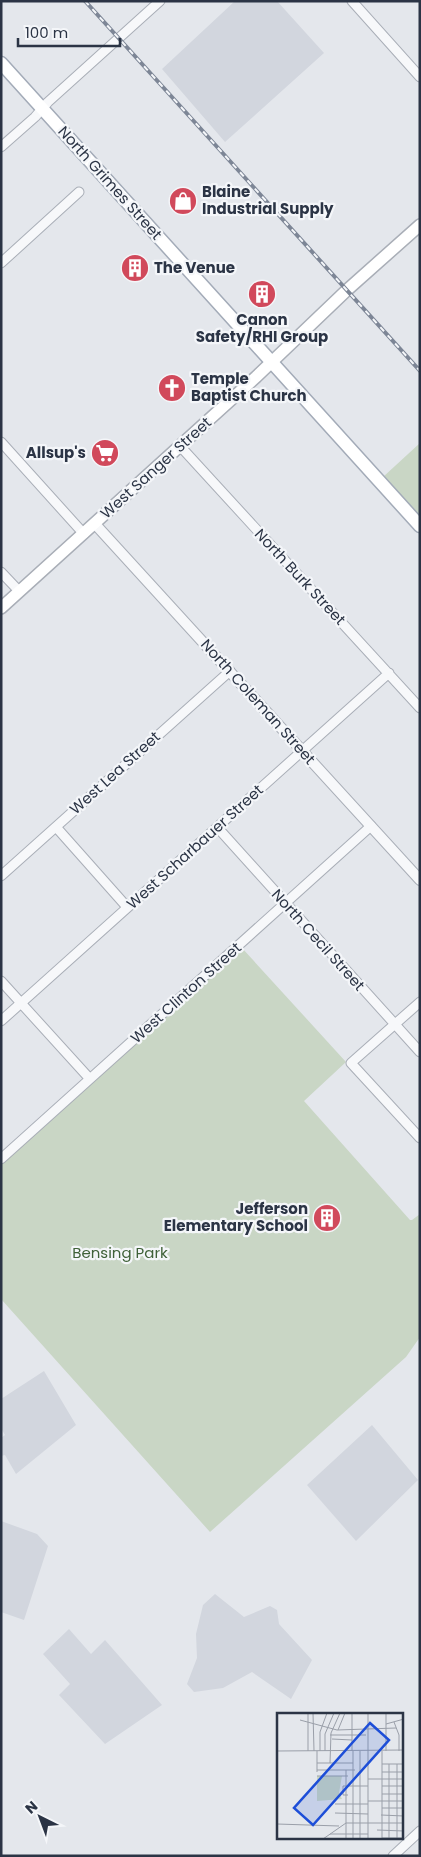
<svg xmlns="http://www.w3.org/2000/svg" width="421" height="1857" font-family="Poppins,sans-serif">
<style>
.built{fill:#d2d6de}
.green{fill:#c9d6c5}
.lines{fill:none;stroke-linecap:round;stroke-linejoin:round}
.minor-casing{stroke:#a9aeb7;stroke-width:11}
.tertiary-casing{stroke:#a9aeb7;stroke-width:12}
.secondary-casing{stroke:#a9aeb7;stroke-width:14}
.primary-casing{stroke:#a3abb8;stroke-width:15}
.minor{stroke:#f7f8fa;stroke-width:9}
.tertiary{stroke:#f7f8fa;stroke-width:10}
.secondary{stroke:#fff;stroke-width:11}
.primary{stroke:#fff;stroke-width:12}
.rail-casing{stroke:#7d8696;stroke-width:4}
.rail{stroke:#f4f6f9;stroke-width:2;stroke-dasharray:5.5;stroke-linecap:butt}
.labels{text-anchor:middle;stroke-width:4.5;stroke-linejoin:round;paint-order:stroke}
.street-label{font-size:15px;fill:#2b3445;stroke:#f4f6f9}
.poi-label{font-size:15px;font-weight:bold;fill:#2b3445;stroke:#f4f6f9;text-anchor:start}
.park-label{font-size:15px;fill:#3f6138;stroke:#f4f6f9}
.inset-road{fill:none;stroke:#9a9fa9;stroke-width:1}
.view{fill:#1d4ed8;fill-opacity:0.15;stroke:#1d4ed8;stroke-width:2.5}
.inset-edge{fill:none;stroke:#2b3445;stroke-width:2.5}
</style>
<rect width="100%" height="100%" fill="#e4e7ec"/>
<path class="built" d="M235 1H277L324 53 225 142 162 69Z
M44 1371 76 1425 16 1474 5 1455 1 1456V1438L5 1435 1 1428V1399Z
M372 1425 418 1480 356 1541 307 1485Z
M1 1521 37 1534 48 1546 24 1620 1 1612Z
M215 1594 244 1617 270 1606 277 1610 279 1624 312 1660 291 1699 252 1672 223 1688 194 1692 187 1684 197 1658 196 1634 203 1605Z
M69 1629 91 1654 105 1640 162 1705 105 1744 59 1695 70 1684 43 1654Z"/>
<path class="green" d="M420 443V518L383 477Z
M242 948 346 1062 304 1101 410 1220H412L420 1214V1337L406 1357 210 1532 1 1299V1165Z"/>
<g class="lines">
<defs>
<path id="minor" d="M352 1 420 77
M1 147 35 117 48 102 160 1
M1 263 79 192
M1 442 84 534
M180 446 420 708
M1 572 19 591
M56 827 127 907
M217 827 420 1052
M1 876 230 671
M1 981 90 1079
M420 1002 351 1063 420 1138
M1 1021 389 673
M1 1159 371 826
M393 1856 420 1831"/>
<path id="tertiary" d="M95 524 420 880"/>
<path id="secondary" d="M1 608 256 377 347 290 420 225"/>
<path id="primary" d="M1 63 420 526"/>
</defs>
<use href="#minor" class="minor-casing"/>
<use href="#tertiary" class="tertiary-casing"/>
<use href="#secondary" class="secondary-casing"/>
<use href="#primary" class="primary-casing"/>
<use href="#minor" class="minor"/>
<use href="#tertiary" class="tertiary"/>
<use href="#secondary" class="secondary"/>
<use href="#primary" class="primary"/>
<defs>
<path id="rail" d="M85 1 420 371"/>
</defs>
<use href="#rail" class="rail-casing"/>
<use href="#rail" class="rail"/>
</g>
<defs>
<symbol id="shop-disc" viewBox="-11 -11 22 22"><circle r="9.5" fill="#d1495b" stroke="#f4f6f9"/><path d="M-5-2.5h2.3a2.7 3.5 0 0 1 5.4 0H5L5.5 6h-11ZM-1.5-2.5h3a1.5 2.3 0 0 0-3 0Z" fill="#fff"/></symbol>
<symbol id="building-disc" viewBox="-11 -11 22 22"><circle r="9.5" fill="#d1495b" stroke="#f4f6f9"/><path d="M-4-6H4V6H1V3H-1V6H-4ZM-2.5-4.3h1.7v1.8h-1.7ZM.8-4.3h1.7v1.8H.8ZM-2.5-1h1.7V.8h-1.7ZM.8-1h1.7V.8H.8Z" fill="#fff"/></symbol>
<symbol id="church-disc" viewBox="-11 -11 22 22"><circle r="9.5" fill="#d1495b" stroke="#f4f6f9"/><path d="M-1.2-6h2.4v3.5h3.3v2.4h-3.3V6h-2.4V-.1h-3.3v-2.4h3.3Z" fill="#fff"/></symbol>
<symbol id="supermarket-disc" viewBox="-11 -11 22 22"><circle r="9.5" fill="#d1495b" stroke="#f4f6f9"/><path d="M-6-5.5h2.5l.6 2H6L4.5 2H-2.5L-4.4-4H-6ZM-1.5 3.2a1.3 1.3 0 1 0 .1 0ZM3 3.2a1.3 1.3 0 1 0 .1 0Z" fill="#fff"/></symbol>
</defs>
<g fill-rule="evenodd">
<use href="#shop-disc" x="167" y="185" width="32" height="32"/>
<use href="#building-disc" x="119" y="252" width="32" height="32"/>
<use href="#building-disc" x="246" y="278" width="32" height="32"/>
<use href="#church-disc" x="156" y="372" width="32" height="32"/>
<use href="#supermarket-disc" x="89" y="437" width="32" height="32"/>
<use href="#building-disc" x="311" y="1202" width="32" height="32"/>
</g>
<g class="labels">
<g class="street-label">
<text transform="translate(110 183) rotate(48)" y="5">North Grimes Street</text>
<text transform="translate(156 468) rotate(-42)" y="5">West Sanger Street</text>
<text transform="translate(300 577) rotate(47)" y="5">North Burk Street</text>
<text transform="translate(258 702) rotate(48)" y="5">North Coleman Street</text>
<text transform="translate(115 773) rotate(-42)" y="5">West Lea Street</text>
<text transform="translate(195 847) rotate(-42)" y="5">West Scharbauer Street</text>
<text transform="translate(318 940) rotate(48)" y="5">North Cecil Street</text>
<text transform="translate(186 993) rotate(-42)" y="5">West Clinton Street</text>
</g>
<g class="poi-label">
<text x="202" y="197">Blaine<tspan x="202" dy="17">Industrial Supply</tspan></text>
<text x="154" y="273">The Venue</text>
<text x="262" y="325" text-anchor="middle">Canon<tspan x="262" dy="17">Safety/RHI Group</tspan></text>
<text x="191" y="384">Temple<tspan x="191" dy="17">Baptist Church</tspan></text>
<text x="86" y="458" text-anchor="end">Allsup's</text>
<text x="308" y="1214" text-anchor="end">Jefferson<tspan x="308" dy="17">Elementary School</tspan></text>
</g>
<g class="park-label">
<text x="120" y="1258">Bensing Park</text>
</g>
</g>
<g transform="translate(277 1713)">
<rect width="126" height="126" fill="#e4e7ec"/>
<path d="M40 63H65L62 80 65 86 40 88Z" fill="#c9d6c5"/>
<path class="inset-road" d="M36 0 37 38M75 0V38M91 0V126M23 7 60 17 119 15M117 9 122 22V38M109 11 127 6M61 17 68 0M53 22H89M55 26 75 27M0 38 127 37M31 38V0M43 38V19L50 0M48 38V21L57 0M76 38V126M83 38V126M109 38V0M40 50H76M53 50 54 20 63 0M105 51H127M112 51V126M120 51V126M40 57H78M69 57V126M40 59V38M105 59H127M40 63H71M91 66H127M105 73H127M105 81H127M71 82H66V73H91M91 88H127M58 91H91M105 95H127M58 100 91 101M104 102 127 103M0 111 62 113M100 117 127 118M53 121H91M105 125H127M46 126 69 110H127M105 126V38"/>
<path class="view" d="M93 10 112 27 36 112 17 95Z"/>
<rect width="126" height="126" class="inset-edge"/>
</g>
<rect width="421" height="1857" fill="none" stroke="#2b3445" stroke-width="5"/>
<g transform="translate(40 1817) rotate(318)" stroke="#f4f6f9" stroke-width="4" paint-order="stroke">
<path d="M0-4L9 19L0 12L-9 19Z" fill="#2b3445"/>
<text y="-8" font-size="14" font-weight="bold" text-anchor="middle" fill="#2b3445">N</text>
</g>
<path d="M18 38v8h102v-8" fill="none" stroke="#2b3445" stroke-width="2.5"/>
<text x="25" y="38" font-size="15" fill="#2b3445" stroke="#f4f6f9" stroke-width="4" paint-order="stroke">100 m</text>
</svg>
